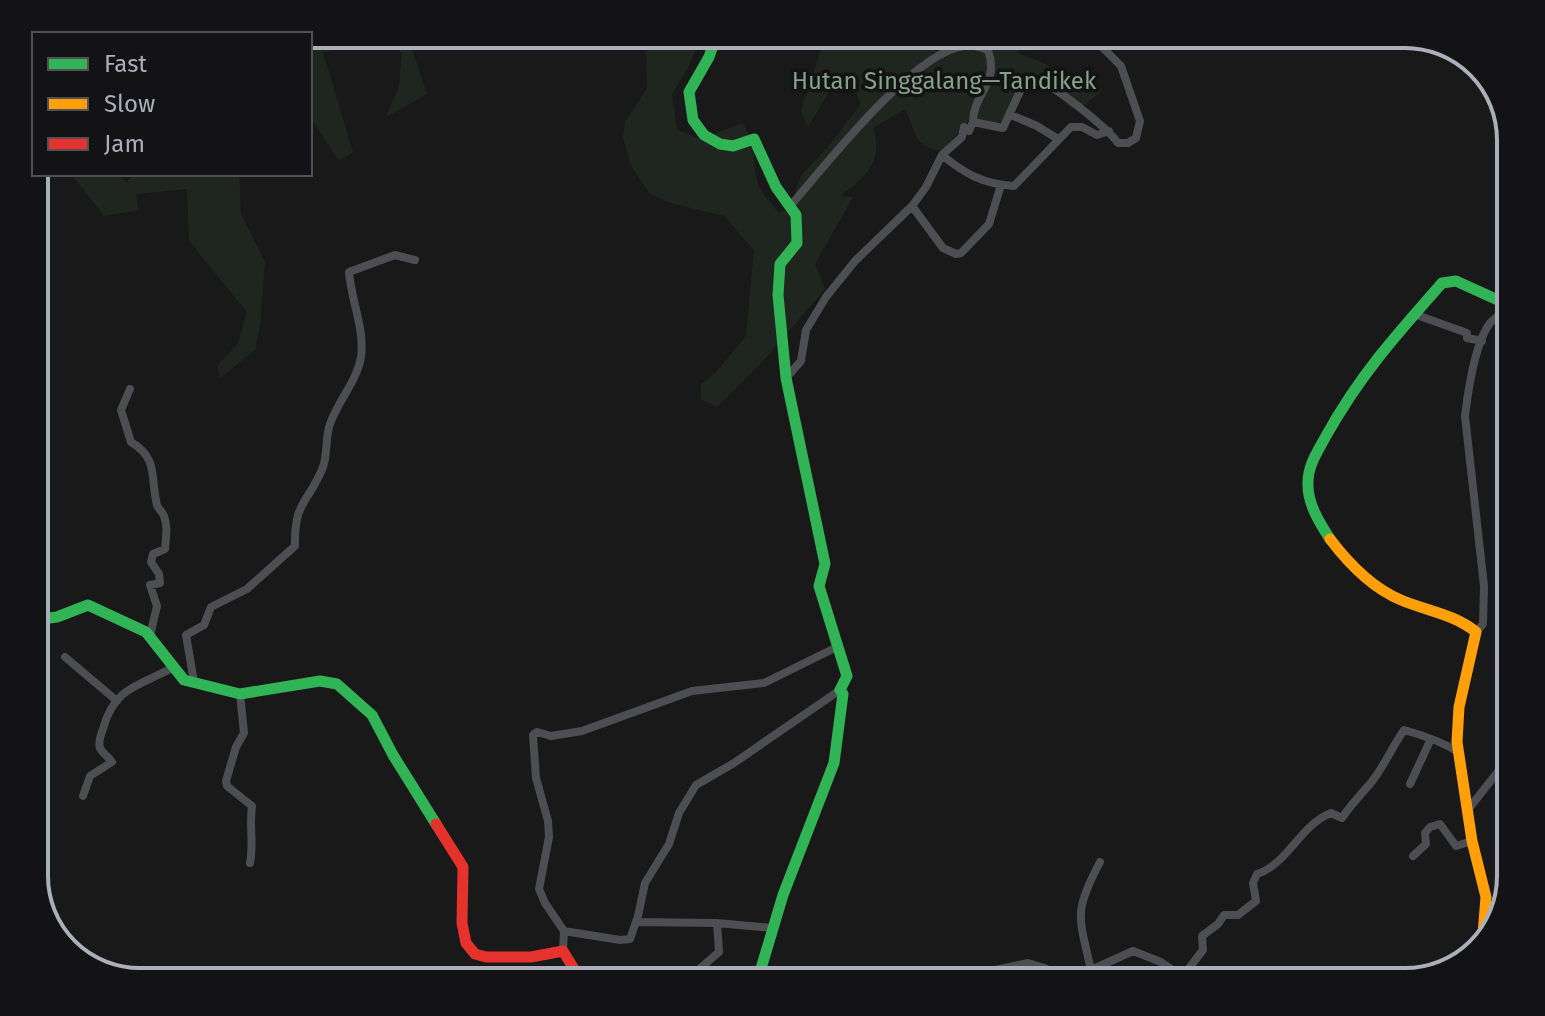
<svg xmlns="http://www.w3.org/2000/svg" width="1545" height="1016" font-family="'Fira Sans',sans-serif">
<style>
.green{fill:#1f2620}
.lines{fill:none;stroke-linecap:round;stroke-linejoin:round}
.street{stroke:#4d4e52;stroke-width:8}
.fast{stroke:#30b455;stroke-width:11}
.slow{stroke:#ff9f0a;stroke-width:11}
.jam{stroke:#e5322d;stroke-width:11}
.labels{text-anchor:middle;stroke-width:7;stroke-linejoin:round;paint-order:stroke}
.park-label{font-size:24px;fill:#84a286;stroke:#131315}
.rim{fill:none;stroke:#abafb9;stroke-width:4}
</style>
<rect width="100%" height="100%" fill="#191919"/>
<path class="green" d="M310 34H407L427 94 386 117 399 86 402 53 388 39 323 52 353 152 339 161 310 117Z
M646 34H700L690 64 672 94 677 130 701 139 742 123C759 145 751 157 757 180 760 193 771 203 779 213L791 206 800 177 830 144 861 104 852 83 832 87 808 127 801 110 826 34H1027L1018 53C1035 59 1050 66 1067 74 1080 79 1090 81 1102 90L1086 104 1072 109 1048 87 1027 83C1014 105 999 141 968 121L943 151C912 147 917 133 905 109L873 128C884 164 865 175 841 196L853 197 815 264 825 289 763 361 717 407 701 399V384L716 372 746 336 754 250 724 216 670 203 650 194 631 166 623 137 625 122 647 88Z
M71 174H117L126 182 136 174H239L241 214 265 262 260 325 255 350 220 378 217 366 238 343 247 312 189 241 187 189 136 194 138 210 104 216Z"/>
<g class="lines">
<path class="street" d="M1011 115 1037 126 1058 139
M942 155C965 174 983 184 1014 186L1071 127H1082L1097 135 1109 131
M791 205C825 166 913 52 964 46 973 45 981 47 988 50 1000 84 973 93 973 122
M912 206 943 248 956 254 961 253 989 224 1001 185
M1414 314 1467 333V338L1482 341
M786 378 801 361 806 330 826 297 855 261 912 206 926 187 942 155 962 137 964 127 969 131 973 122 1003 128 1021 89C1026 85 1030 81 1038 82 1053 83 1108 129 1118 143H1128L1136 138 1140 121 1121 66 1089 34
M130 389 121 410 131 442C159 459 150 477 157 505 158 509 162 511 164 516 168 526 166 537 165 549L153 554 151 562 159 574 160 583 150 585 157 606 150 636
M1476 632 1483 624 1484 586 1465 416C1468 391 1475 343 1490 323 1496 317 1504 311 1510 306
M65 657 117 701
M194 682 186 635 204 625 211 607 247 589 295 546C294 500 309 503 323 467 328 453 325 438 330 424 338 401 357 381 361 357 365 329 351 300 349 272L395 255 415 260
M240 694 244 733 236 747 226 781 227 786 252 806C249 827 254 842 250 863
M1410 784 1430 741
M83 796 90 776 112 762C109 757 102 753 100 748 98 743 101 734 103 729 114 687 139 686 172 668
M1467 811 1511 755
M1413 856 1426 844 1425 833 1430 827 1440 824 1456 846 1472 841
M636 922 717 923 773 928
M564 931 620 940 630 939 638 916 645 883 669 844 679 813 696 785 734 763 840 690
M563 951 564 931 545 903 539 889 549 837 548 821 536 778 533 735 537 732 551 736 582 731 692 691 764 683 839 646
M1091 970C1079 916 1073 913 1100 862
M1183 976 1203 950 1202 936 1218 924 1224 915H1238L1256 901 1253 883 1257 874C1288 864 1300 825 1331 813L1342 818C1350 806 1360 795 1370 784 1384 767 1392 747 1404 730 1423 735 1444 743 1460 753
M673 979 697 971 719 952 717 923
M914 982 948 980 1028 963 1045 968 1060 978 1071 979 1133 951 1161 962 1190 982
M1233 982 1244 978 1261 982
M1363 982 1393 972 1422 977"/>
<path class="fast" d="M717 34 709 57 689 92 693 120 704 135 720 144 733 146 754 139 776 187 796 215 797 243 780 264 778 295 786 378 825 564 819 586 847 676 840 690 843 694 834 763 783 895 757 982
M1330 539C1319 522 1307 503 1308 482 1308 465 1318 451 1326 436 1360 375 1396 335 1442 283L1456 281 1511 306
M34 620 57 617 88 605 146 632 184 680 240 694 320 681 337 684 372 715 393 755 436 824"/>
<path class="slow" d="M1330 539C1349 564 1372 588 1401 600 1427 611 1454 614 1476 632L1459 707 1457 742 1472 841 1486 897 1482 946"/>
<path class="jam" d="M436 824 463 867 462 923 466 943 475 954 486 957H531L563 951 582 982"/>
</g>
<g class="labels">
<g class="park-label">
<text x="944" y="89">Hutan Singgalang—Tandikek</text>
</g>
</g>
<path d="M0 0H1545V1016H0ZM140 48H1405A92 92 0 0 1 1497 140V876A92 92 0 0 1 1405 968H140A92 92 0 0 1 48 876V140A92 92 0 0 1 140 48Z" fill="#131315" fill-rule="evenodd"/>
<path class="rim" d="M140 48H1405A92 92 0 0 1 1497 140V876A92 92 0 0 1 1405 968H140A92 92 0 0 1 48 876V140A92 92 0 0 1 140 48Z"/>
<rect x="32" y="32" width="280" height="144" fill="#131315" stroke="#505157" stroke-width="2"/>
<rect x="48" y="58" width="40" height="12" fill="#30b455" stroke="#505157" stroke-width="2"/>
<text x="104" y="72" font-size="24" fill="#abafb9">Fast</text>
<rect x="48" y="98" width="40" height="12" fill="#ff9f0a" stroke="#505157" stroke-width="2"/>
<text x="104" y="112" font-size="24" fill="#abafb9">Slow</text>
<rect x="48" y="138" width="40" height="12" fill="#e5322d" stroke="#505157" stroke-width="2"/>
<text x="104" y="152" font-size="24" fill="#abafb9">Jam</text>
</svg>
